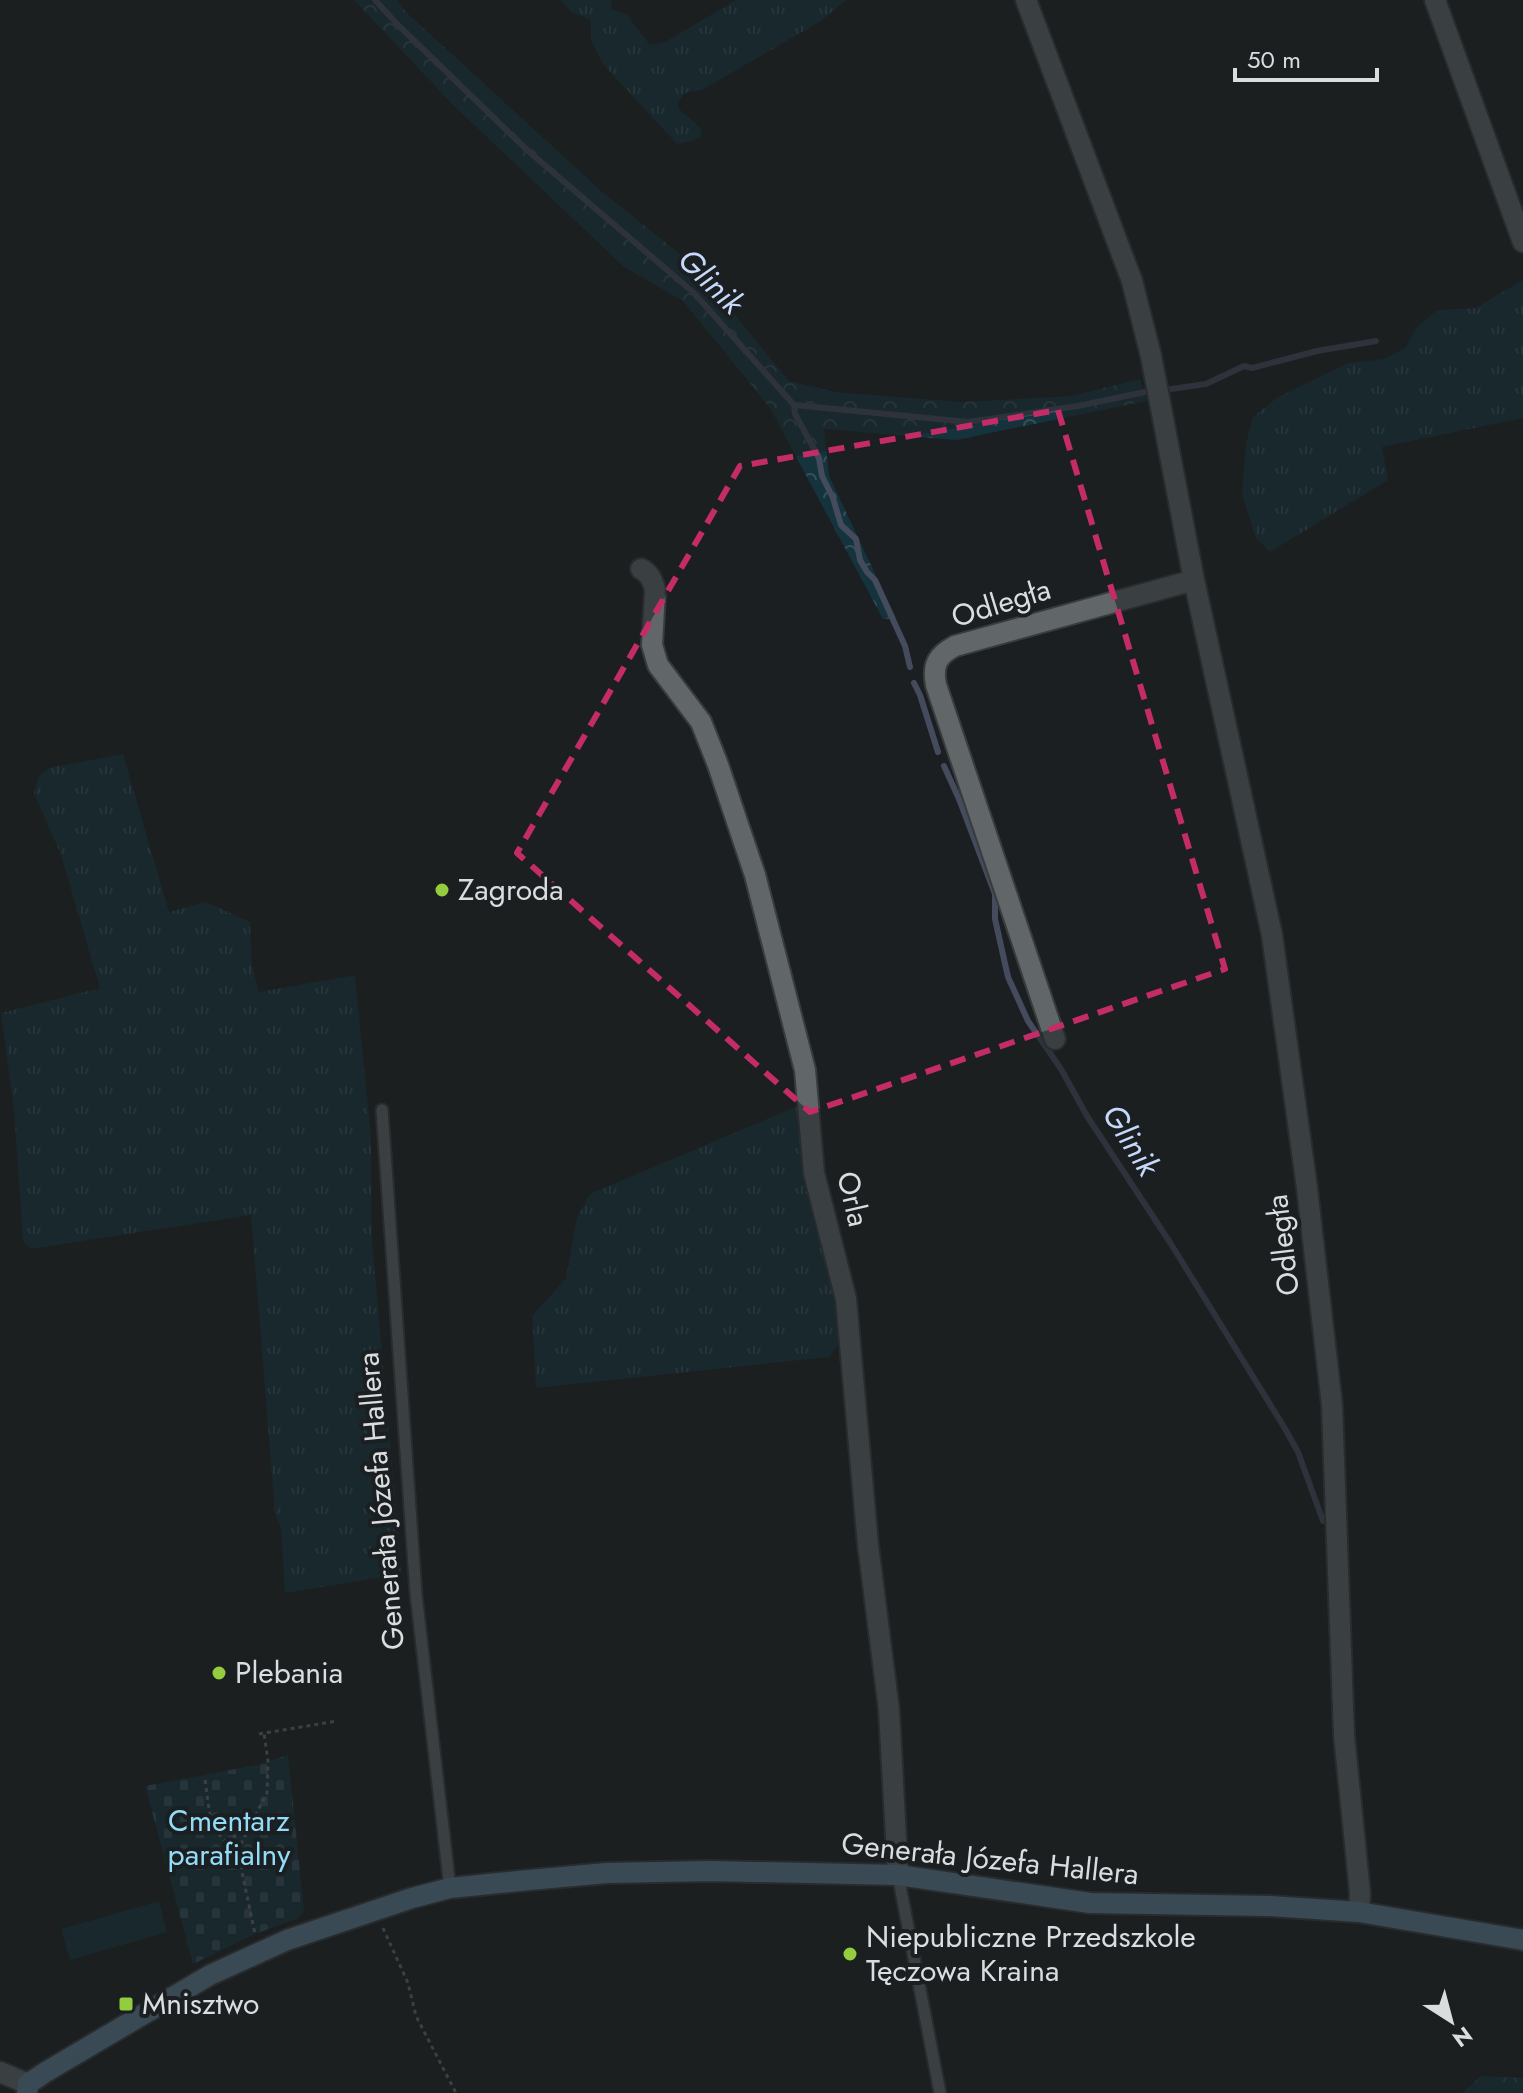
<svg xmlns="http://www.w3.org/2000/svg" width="1523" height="2093" font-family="Jost,sans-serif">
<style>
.grass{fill:url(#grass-tufts)}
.forest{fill:url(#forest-crowns)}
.cemetery{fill:url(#cemetery-stones)}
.garden{fill:#15333d}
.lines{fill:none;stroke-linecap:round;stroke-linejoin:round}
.stream{stroke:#434b5c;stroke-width:6}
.lane-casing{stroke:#393c3e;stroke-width:15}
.street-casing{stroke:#393c3e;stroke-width:24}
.secondary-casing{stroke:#393c3e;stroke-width:24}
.path{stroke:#65696b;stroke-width:3;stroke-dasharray:4 4;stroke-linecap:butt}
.lane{stroke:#616769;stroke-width:11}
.street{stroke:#616769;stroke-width:20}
.secondary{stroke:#5f7f93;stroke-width:20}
.marked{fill:none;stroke:#c42c68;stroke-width:6;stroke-dasharray:16 10;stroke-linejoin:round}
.poi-dot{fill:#93cc3d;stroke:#1b1f21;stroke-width:3}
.labels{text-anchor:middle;stroke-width:8;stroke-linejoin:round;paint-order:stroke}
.street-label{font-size:30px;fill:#daddde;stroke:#1b1f21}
.poi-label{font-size:30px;fill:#daddde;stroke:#1b1f21;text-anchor:start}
.park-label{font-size:30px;fill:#92dcf7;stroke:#1b1f21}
.water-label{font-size:32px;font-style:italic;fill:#c6d9fa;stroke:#1b1f21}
</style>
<defs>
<pattern id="grass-tufts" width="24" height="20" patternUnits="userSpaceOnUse" patternTransform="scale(2)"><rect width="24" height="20" fill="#15333d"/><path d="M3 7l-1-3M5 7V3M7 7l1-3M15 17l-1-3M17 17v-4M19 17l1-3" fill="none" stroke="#365059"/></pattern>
<pattern id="forest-crowns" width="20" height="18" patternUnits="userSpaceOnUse" patternTransform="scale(2)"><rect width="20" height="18" fill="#15333d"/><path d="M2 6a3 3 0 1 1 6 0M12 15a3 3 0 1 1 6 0" fill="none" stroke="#365059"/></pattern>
<pattern id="cemetery-stones" width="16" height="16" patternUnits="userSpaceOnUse" patternTransform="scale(2)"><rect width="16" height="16" fill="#15333d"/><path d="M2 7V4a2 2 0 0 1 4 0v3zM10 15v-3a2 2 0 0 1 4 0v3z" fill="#365059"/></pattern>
</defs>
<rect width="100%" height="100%" fill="#1b1f21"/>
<path class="grass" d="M561 0H612L611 9 627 15 650 45 665 42 736 0H846L821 21 702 90 685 93 678 102V108L702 129 700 137 692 141 677 144 603 64 591 40V20L571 12Z
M1523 280V418L1382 447 1388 480 1270 552 1256 538 1242 495 1246 443 1253 417 1278 397 1348 363 1384 359 1405 348 1417 327 1437 310 1475 308Z
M123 754 169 912 206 902 250 922 252 966 259 992 355 975 371 1138 372 1241 402 1574 285 1593 281 1528 275 1514 251 1215 31 1249 23 1241 14 1110 1 1013 100 988 61 855 34 793 39 776 49 768Z
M802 1104 834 1274 844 1338 829 1357 536 1388 532 1316 566 1278 577 1217 590 1194Z"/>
<path class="forest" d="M354 0H398L405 11 600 190 695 266 789 381 836 392 962 402 1071 396 1140 379 1147 401 956 440 824 429 829 476 896 618 883 619 770 408 683 301 624 267 452 104Z
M1481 2076 1523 2078V2093H1462Z"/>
<path class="cemetery" d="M288 1755 304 1911 299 1918 255 1934 193 1964 145 1786 256 1765Z"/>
<path class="garden" d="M159 1901 167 1932 70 1960 61 1929Z"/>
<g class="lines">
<path class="stream" d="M375 0 397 24 527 150 694 293 794 405 795 414 819 458 822 476 833 498 841 525 856 539 860 560 867 572 875 580 905 646 910 667
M1164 390 1206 384 1244 366 1252 368 1317 351 1376 341
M794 405 968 422 1078 406 1150 391
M914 683 920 695 938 752
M944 766 959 799 995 894V919L1008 977 1028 1021 1061 1069 1087 1116 1171 1244 1284 1427 1298 1452 1323 1521"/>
<defs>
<path id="lane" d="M382 1110 416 1594 450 1888
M898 1875 940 2093"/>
<path id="street" d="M1026 0 1132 281 1151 356 1194 580 1272 935 1307 1188 1332 1405 1344 1735 1360 1893 1359 1912
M1435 0 1523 242
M641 569C650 573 653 581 655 590L652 645 658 665 701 722 718 765 755 875 805 1070 814 1173 846 1299 868 1545 889 1710 898 1875
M1055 1039 936 685C932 664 938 655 955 646L1194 580
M0 2072 28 2084"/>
<path id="secondary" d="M27 2093 28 2084 44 2073 210 1975 287 1940 412 1898 450 1888 529 1880 607 1873 711 1871 898 1875 1090 1903 1269 1906 1359 1912 1523 1940"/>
</defs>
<use href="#lane" class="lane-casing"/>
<use href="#street" class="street-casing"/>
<use href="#secondary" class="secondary-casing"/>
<path class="path" d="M259 1734 337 1721
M205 1780C210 1811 207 1833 238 1850L267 1793 268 1761 264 1733
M234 1834 255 1934
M383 1928 408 1983 416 2016 456 2093"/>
<use href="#lane" class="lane"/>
<use href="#street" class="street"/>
<use href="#secondary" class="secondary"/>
</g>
<path d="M0 0H1523V2093H0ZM1058 410 1225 969 810 1112 517 853 740 466Z" fill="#1b1f21" fill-opacity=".55" fill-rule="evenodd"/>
<path class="marked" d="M1058 410 1225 969 810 1112 517 853 740 466Z"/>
<g class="poi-dot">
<circle cx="442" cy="890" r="8"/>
<circle cx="219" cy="1673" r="8"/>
<circle cx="850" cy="1954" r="8"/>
<rect x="118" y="1996" width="16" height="16" rx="4"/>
</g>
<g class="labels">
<g class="street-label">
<text transform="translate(1001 603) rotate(-17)" y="10">Odległa</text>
<text transform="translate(853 1199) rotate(77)" y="10">Orla</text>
<text transform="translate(1283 1245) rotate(-97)" y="10">Odległa</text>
<text transform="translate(381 1501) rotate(-95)" y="10">Generała Józefa Hallera</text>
<text transform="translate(990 1859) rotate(6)" y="10">Generała Józefa Hallera</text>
</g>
<g class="poi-label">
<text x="458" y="900">Zagroda</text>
<text x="235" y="1683">Plebania</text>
<text x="866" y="1947">Niepubliczne Przedszkole<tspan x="866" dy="34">Tęczowa Kraina</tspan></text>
<text x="142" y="2014">Mnisztwo</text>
</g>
<g class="park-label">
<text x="229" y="1831">Cmentarz<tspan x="229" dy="34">parafialny</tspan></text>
</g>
<g class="water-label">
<text transform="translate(711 281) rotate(45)" y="11">Glinik</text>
<text transform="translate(1131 1140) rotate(58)" y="11">Glinik</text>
</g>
</g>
<g transform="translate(1451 2021) rotate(144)" stroke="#1b1f21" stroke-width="6" paint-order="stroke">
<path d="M0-6L14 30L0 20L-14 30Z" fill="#daddde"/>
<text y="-12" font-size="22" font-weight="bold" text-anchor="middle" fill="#daddde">N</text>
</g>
<path d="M1235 68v12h142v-12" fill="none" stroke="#daddde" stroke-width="4"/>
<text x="1247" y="68" font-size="24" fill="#daddde" stroke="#1b1f21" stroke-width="6" paint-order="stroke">50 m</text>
</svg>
